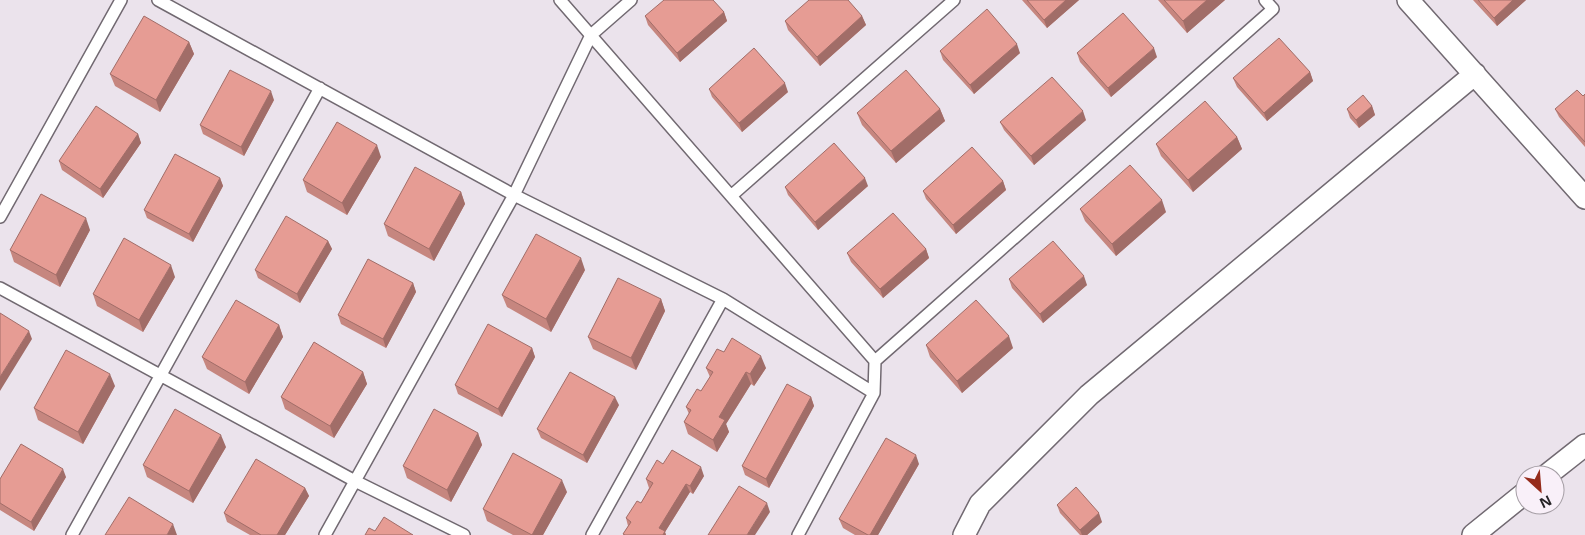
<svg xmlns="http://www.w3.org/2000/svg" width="1585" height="535" font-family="'Open Sans',sans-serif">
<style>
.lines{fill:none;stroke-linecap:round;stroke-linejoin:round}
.lane-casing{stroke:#716971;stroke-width:14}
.street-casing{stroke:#716971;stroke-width:24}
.lane{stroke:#fff;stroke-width:11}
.street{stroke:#fff;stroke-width:21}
.wall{fill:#c6867f}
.shaded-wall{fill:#a16d68}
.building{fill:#e69c94;stroke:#a16d68}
</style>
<rect width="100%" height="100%" fill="#ebe3ec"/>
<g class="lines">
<defs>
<path id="lane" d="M158 0 514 195 723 299 874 393 798 535
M560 0 875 361 1273 9 1265 0
M731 196 954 0
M0 217 121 0
M0 288 355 481 464 535
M874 393 875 361
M72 535 320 88
M325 535 514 195 591 35 631 0
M592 535 723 299"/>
<path id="street" d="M1408 0 1585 198
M1547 475 1585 445
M964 535 980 504 1089 395 1475 74
M1473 535 1525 493"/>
</defs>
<use href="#lane" class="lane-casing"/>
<use href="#street" class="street-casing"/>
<use href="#lane" class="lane"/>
<use href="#street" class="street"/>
</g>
<path class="wall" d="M1022 0H1079L1047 28Z
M1158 0H1225L1187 33Z
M1473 0H1526L1497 26Z
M724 12 727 21 680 62 648 25 645 16Z
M862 16 866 25 820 66 788 30 785 21Z
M189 42 194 54 160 112 115 86 110 74Z
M940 51 1020 53 974 94 943 60Z
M1077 53 1157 57 1111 97 1080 62Z
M1310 72 1313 81 1267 121 1237 87 1233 78Z
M709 89 788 92 742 132 712 97Z
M1585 94V147L1559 117 1555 109 1583 96Z
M274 100 244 156 203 134 200 125Z
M1372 106 1375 115 1359 128 1350 118 1347 109Z
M940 109 945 121 896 163 862 125 857 113Z
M1086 120 1034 165 1004 130 1000 122Z
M138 134 141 143 103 198 62 170 59 161Z
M1237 137 1242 149 1193 192 1161 156 1156 144Z
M381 157 347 215 307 192 303 180Z
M220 178 223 186 193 242 147 218 144 210Z
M1003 181 1006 190 956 234 926 199 923 191Z
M868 186 818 230 788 195 785 187Z
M461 192 465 204 434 261 388 236 384 224Z
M1080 209 1166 212 1116 256 1085 221Z
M90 230 60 287 14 262 10 250Z
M328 241 332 249 300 303 258 278 255 270Z
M926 249 929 258 883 298 851 262 847 253Z
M585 270 551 332 507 307 502 295Z
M175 277 143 332 97 306 93 294Z
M1009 279 1087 285 1043 323 1012 288Z
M413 283 416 292 386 348 341 324 338 315Z
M661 299 665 311 636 370 593 349 588 337Z
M279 325 283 337 249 394 207 369 202 357Z
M926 345 1013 348 962 393 930 357Z
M532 348 535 357 502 417 458 394 455 385Z
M724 352 766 368 754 386 751 384 726 424 729 432 717 452 688 434 684 422 689 414 686 407 701 391 710 377 706 368Z
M363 372 367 384 334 438 285 409 281 397Z
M115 386 83 444 38 420 34 408Z
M811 397 814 406 769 488 745 475 742 466Z
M619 405 587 463 541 438 537 429Z
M478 433 482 445 451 502 407 478 403 466Z
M226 447 193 503 147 477 143 465Z
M663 464 704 476 693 494 690 492 665 532 666 535H624L623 534 628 526 626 518 641 503 649 488 646 479Z
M919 464 878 535H855L843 528 839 519Z
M66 477 34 531 0 510V479Z
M305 488 309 496 285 535H250L227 522 224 513Z
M567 492 543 535H513L487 521 483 509Z
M1057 505 1102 522 1087 535H1080L1060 513Z"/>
<path class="shaded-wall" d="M1066 0H1079L1047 28 1044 20Z
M1207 0H1225L1187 33 1183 21Z
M1513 0H1526L1497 26 1494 18Z
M724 12 727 21 680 62 677 53Z
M862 16 866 25 820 66 817 57Z
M189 42 194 54 160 112 156 100Z
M1017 44 1020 53 974 94 970 85Z
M1154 48 1157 57 1111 97 1108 88Z
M1310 72 1313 81 1267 121 1264 113Z
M785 83 788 92 742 132 739 123Z
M271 91 274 100 244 156 241 147Z
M1372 106 1375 115 1359 128 1356 120Z
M940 109 945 121 896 163 891 151Z
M1083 111 1086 120 1034 165 1031 156Z
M138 134 141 143 103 198 100 189Z
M1237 137 1242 149 1193 192 1188 180Z
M377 145 381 157 347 215 342 203Z
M220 178 223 186 193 242 189 234Z
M865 178 868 186 818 230 815 222Z
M1003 181 1006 190 956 234 953 225Z
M461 192 465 204 434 261 429 249Z
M1162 200 1166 212 1116 256 1112 244Z
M86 218 90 230 60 287 56 275Z
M328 241 332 249 300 303 297 294Z
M926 249 929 258 883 298 880 289Z
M581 258 585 270 551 332 546 319Z
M171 265 175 277 143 332 139 320Z
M1084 276 1087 285 1043 323 1040 314Z
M413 283 416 292 386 348 383 339Z
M661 299 665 311 636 370 631 358Z
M279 325 283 337 249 394 245 382Z
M29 331 32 339 0 391V377Z
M1009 336 1013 348 962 393 957 381Z
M532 348 535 357 502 417 498 409Z
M761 356 766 368 754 386 750 374Z
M363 372 367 384 334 438 330 426Z
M746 372 751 384 726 424 729 432 717 452 713 440 719 417Z
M110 374 115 386 83 444 78 432Z
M615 397 619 405 587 463 583 455Z
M811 397 814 406 769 488 766 479Z
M478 433 482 445 451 502 447 490Z
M221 435 226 447 193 503 189 491Z
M916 455 919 464 878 535H870Z
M701 467 704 476 693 494 690 486Z
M63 469 66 477 34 531 31 522Z
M562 480 567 492 543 535H532Z
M686 484 690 492 665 532 666 535H661L659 528Z
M305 488 309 496 285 535H277Z
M767 503 770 512 755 535H747Z
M1099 513 1102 522 1087 535H1082L1080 530Z
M173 524 177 535H167Z"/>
<path class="building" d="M664 0H713L724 12 677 53 645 16Z
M809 0H848L862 16 817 57 785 21Z
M1027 0H1066L1044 20Z
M1164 0H1207L1183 21Z
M1478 0H1513L1494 18Z
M987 9 1017 44 970 85 940 51Z
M1123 13 1154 48 1108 88 1077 53Z
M144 16 189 42 156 100 110 74Z
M1279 38 1310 72 1264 113 1233 78Z
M754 48 785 83 739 123 709 89Z
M230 70 271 91 241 147 200 125Z
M906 70 940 109 891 151 857 113Z
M1052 77 1083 111 1031 156 1000 122Z
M1577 90 1583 96 1585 94V142L1555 109Z
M1363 95 1372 106 1356 120 1347 109Z
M1205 101 1237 137 1188 180 1156 144Z
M96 106 138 134 100 189 59 161Z
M337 122 377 145 342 203 303 180Z
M834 143 865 178 815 222 785 187Z
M972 147 1003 181 953 225 923 191Z
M175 154 220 178 189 234 144 210Z
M1130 165 1162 200 1112 244 1080 209Z
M415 167 461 192 429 249 384 224Z
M41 194 86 218 56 275 10 250Z
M893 213 926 249 880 289 847 253Z
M286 216 328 241 297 294 255 270Z
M536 234 581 258 546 319 502 295Z
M124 238 171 265 139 320 93 294Z
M1053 241 1084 276 1040 314 1009 279Z
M368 259 413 283 383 339 338 315Z
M618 278 661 299 631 358 588 337Z
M236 300 279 325 245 382 202 357Z
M976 300 1009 336 957 381 926 345Z
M0 313 29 331 0 377Z
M488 324 532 348 498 409 455 385Z
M732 338 761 356 750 374 746 372 719 417 725 420 713 440 684 422 691 410 686 407 697 389 701 391 713 372 706 368 717 349 724 352Z
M314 342 363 372 330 426 281 397Z
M66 350 110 374 78 432 34 408Z
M570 372 615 397 583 455 537 429Z
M787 384 811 397 766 479 742 466Z
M175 409 221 435 189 491 143 465Z
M434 409 478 433 447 490 403 466Z
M886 438 916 455 870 535H868L839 519Z
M21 444 63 469 31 522 0 503V479Z
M672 450 701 467 690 486 686 484 659 528 665 531 663 535H625L623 534 631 522 626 518 637 501 641 503 653 483 646 479 657 460 663 464Z
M513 453 562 480 532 535 483 509Z
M256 459 305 488 277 535H261L224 513Z
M739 486 767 503 747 535H708Z
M1076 487 1099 513 1080 530 1057 505Z
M129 497 173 524 167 535H105Z
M384 517 413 535H365L369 528 375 531Z"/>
<g transform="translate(1540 490) rotate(154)"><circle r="24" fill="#f9f0f9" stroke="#a59ea5"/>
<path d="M0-4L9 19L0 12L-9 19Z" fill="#952b1b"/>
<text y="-8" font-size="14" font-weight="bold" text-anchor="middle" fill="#262326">N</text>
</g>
</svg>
